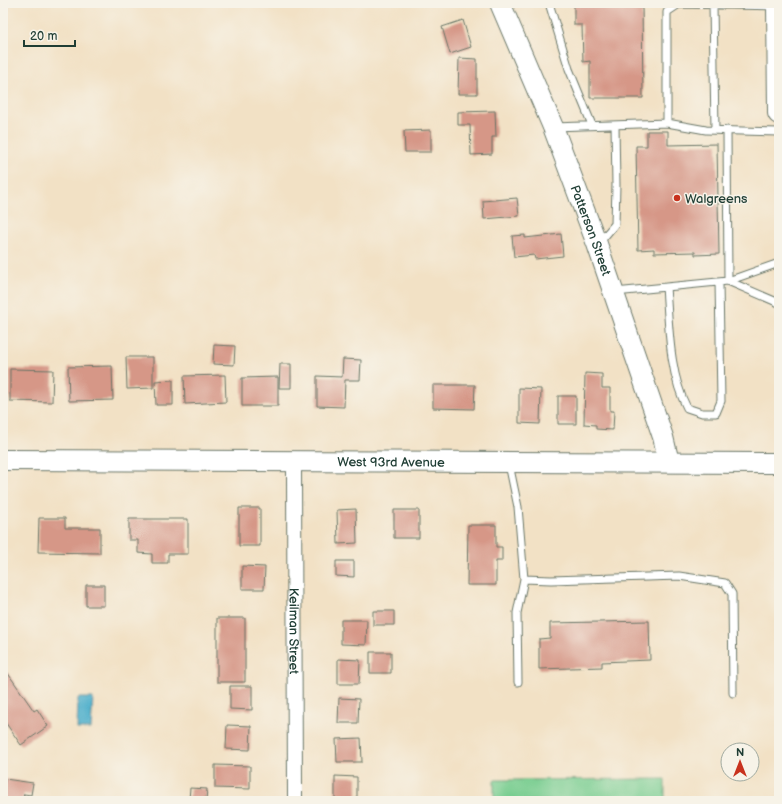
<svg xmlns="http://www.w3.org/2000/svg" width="782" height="804" font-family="'Balsamiq Sans',sans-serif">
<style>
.green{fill:#78cd90;stroke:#4c8562}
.water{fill:#4caecb;stroke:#367680}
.building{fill:#d69787}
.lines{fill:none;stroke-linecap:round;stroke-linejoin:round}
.lane-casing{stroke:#697667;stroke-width:9}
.street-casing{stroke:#697667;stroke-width:16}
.secondary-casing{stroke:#697667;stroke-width:22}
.highway-casing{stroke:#697667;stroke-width:24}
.lane{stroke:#fff;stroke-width:7}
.street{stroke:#fff;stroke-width:14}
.secondary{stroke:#fff;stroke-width:20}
.highway{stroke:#fff;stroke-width:22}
.poi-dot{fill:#c8321e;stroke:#f7f3e8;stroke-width:1.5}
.labels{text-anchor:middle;stroke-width:3;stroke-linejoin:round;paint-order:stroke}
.poi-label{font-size:13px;fill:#1f3d34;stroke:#f7f3e8;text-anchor:start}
.street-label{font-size:13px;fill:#1f3d34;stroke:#f7f3e8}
</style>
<rect width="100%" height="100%" fill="#f7f3e8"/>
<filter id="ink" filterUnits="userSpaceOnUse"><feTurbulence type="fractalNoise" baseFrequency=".025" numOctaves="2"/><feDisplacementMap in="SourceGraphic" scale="8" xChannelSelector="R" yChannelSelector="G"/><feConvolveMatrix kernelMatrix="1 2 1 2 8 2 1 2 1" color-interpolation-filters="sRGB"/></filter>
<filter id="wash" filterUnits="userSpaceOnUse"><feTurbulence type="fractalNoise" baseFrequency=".012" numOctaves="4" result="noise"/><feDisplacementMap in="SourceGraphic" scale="16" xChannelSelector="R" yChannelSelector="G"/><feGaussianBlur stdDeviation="0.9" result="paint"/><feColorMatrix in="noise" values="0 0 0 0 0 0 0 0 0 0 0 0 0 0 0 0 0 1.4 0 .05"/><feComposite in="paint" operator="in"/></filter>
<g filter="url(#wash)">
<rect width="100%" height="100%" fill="#f2e1c5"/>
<path class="green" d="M665 779V801H494V780Z"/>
<path class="water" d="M78 698H93L91 729H77Z"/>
<g id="blocks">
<path class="building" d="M574 3H642L643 98H590V61L583 62 582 25H574Z
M463 20 471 47 450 54 442 27Z
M459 58 477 59V94H458Z
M495 111 496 137H492V154L471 155 470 125H458V112Z
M431 130V152H405L404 131Z
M647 131H668V145L717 144 719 254 695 255V252L654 253V249L638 250 636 146H647Z
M517 198 519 216 484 219 483 201Z
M561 234 563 256 535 259 534 255 514 257 512 236 525 235V238Z
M214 345 235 346 234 365 213 364Z
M126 357H153V388L127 389Z
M343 359 361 360 360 380H345L344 407 317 406V376L342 377Z
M280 364H291V388H279Z
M112 366 113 400 69 401 68 367Z
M10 369 53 370 52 402 10 401Z
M585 373 602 374V388H610V411H614L613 430 596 429V425L584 424Z
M225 375 226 402 185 404 184 376Z
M278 377V406H242V378Z
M173 380V405H156L155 381Z
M433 385H475L474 409 433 408Z
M519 388 541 389 540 424 519 423Z
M558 396H576V424H558Z
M239 508H260V546H239Z
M356 509 357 543 338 544 337 510Z
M394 510H419V538H394Z
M39 518H65V528H100V553L38 552Z
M129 519H188V554H168V563H152V554L138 553V540H129Z
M468 525H496V547H502V561H496V585H467Z
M336 561H354V577L336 576Z
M242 566 265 567 264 589H242Z
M86 585H104V606H86Z
M373 611H394V625H373Z
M217 618H245V682H217Z
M341 620H367L366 645 341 644Z
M649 621 650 660 602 662V667L539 669V639L550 638V623Z
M370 652H391V673H370Z
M338 659 360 660 359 684H338Z
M7 672 34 711 37 709 48 726 21 745 3 719V675Z
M230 686H252V710L230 709Z
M339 698 359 699 358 723H338Z
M227 725 251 726 250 750 226 749Z
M361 738 362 762H337L336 739Z
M215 765 250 766V789L215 788Z
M335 776 357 777V801H335Z
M5 779 33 783 31 795 24 794 22 801H3Z
M190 788 207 789 206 800 189 799Z"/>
</g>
</g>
<g filter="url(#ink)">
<use href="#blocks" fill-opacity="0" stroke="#697667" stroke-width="1"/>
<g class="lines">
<defs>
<path id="lane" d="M549 3 569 69 592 125
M713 5 715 130
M667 123V12L679 4 776 6
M554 127 667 123 706 130 779 132
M727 130 728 281
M599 243 615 224 616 185 615 125
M728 281 779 303
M666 287C669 325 669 374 687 408L702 413H716L721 401 719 282
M615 292 728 281 779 263
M509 464 518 507 524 579 517 613 518 682
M524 579 551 580 679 576 725 583 732 594 733 693"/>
<g id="street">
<path id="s1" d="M294 462 295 801"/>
</g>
<g id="secondary">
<path id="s2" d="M500 3 553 127 597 244 663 437 669 462"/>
<path id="s3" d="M3 460 779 463"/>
</g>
<path id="highway" d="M778 3 779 113"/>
</defs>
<use href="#lane" class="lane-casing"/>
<use href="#street" class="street-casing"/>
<use href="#secondary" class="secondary-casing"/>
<use href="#highway" class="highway-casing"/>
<use href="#lane" class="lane"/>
<use href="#street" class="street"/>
<use href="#secondary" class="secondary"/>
<use href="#highway" class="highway"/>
</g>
</g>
<circle class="poi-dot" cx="677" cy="198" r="4"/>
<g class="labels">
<g class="poi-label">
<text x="685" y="203">Walgreens</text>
</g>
<g class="street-label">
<text dy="5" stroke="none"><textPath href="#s2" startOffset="245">Patterson Street</textPath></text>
<text dy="5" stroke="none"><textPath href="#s3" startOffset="388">West 93rd Avenue</textPath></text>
<text dy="5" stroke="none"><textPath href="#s1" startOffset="169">Keilman Street</textPath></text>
</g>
</g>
<rect width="782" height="804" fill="none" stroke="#f7f3e8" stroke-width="16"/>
<g transform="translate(740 762)"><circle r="19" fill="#f7f3e8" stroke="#a1aaa0"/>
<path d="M0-3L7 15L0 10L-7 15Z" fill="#c8321e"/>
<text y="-6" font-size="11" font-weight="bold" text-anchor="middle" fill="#1f3d34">N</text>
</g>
<path d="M24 40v6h51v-6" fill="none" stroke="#1f3d34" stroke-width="2"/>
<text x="30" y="40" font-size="12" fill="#1f3d34" stroke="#f7f3e8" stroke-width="3" paint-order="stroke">20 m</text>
</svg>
